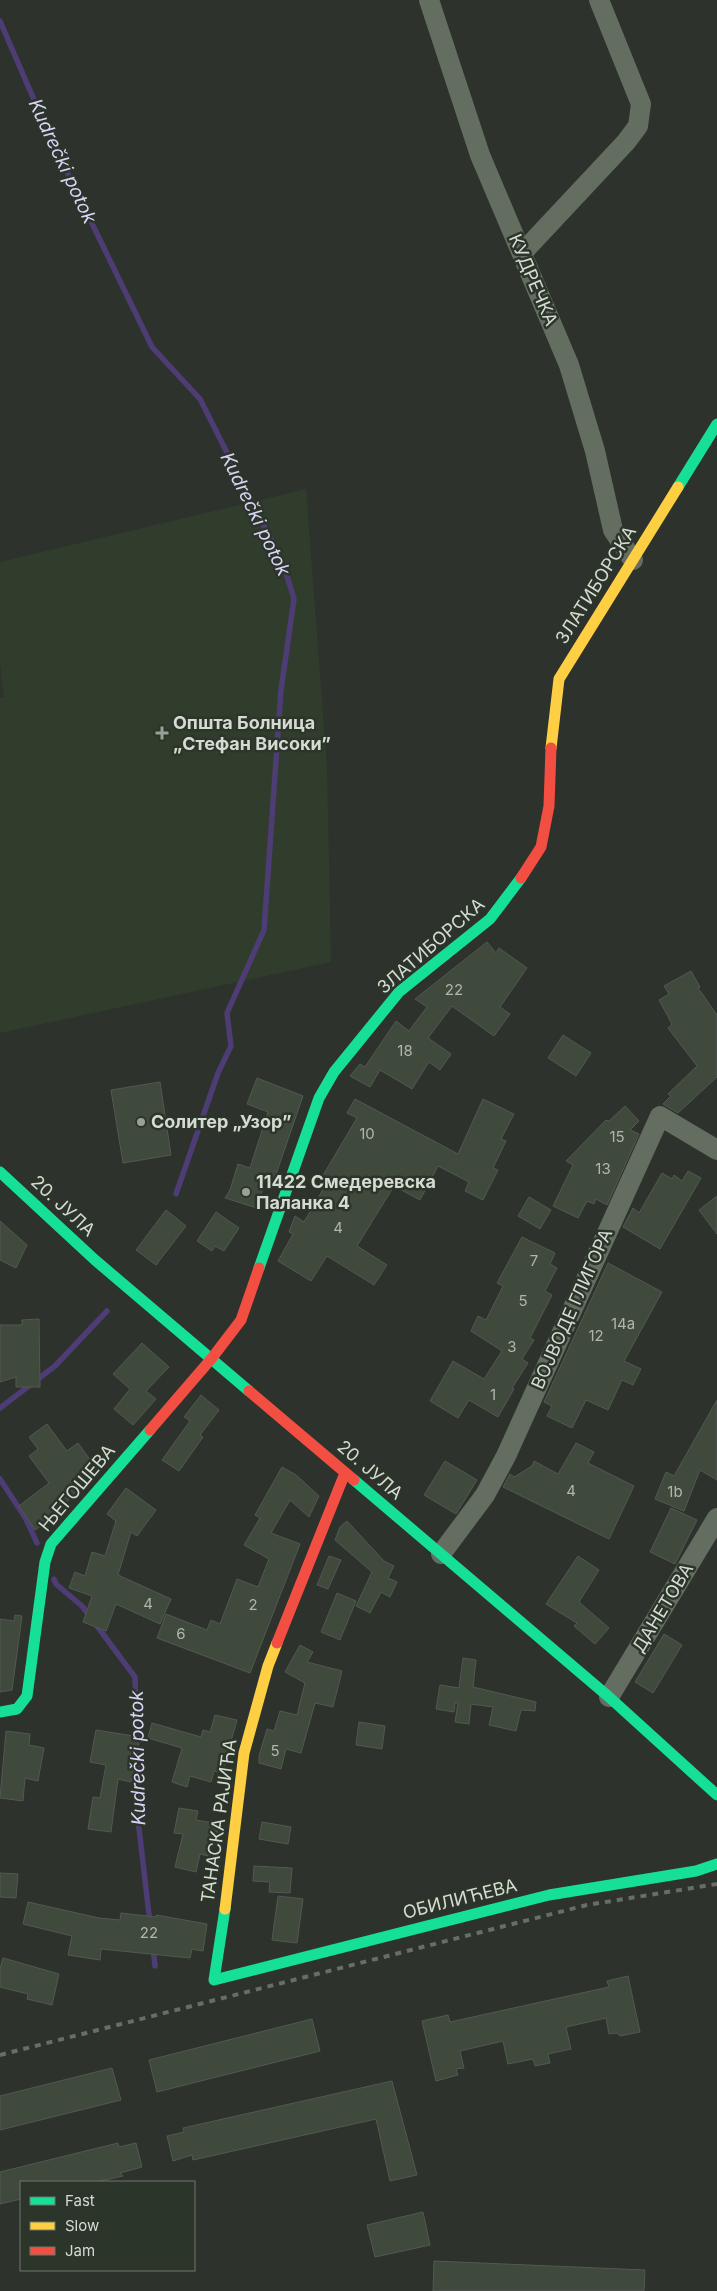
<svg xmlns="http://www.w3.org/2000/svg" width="717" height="2291" font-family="Inter,sans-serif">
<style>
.built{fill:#303d2d}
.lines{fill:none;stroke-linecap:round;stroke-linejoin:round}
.stream{stroke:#4d3d74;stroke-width:5.5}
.building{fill:#3f493c;stroke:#545853}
.street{stroke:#636e60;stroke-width:20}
.fast{stroke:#16e098;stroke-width:11}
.slow{stroke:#ffcf43;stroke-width:11}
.jam{stroke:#f24e42;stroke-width:11}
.rail{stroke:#676e64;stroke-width:4;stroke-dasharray:6 6;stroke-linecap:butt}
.poi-dot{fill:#9aa099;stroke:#2c3529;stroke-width:2}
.labels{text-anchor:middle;stroke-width:5;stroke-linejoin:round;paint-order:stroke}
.number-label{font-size:15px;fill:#b0b6ad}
.street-label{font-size:18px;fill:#d5dbd3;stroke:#2c3529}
.poi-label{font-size:18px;font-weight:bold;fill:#d5dbd3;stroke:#2c3529;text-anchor:start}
.water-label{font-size:19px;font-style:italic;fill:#dbd3f9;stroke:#2c3529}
</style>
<rect width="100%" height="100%" fill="#2d322c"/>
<path class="built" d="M306 489 327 767 331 962 0 1033V698L4 697 0 664V562Z"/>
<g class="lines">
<path class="stream" d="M0 21 51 139 152 347 200 399 284 566 294 599 281 690 264 930 227 1013 231 1046 218 1073 176 1194
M0 1408 55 1366 107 1311
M0 1479 26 1519 37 1543
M54 1579 56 1584 82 1606 135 1677 138 1820 150 1923
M153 1947 155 1966"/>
</g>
<path class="building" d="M487 942 496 953 499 948 527 968 500 1007 510 1014 494 1036 452 1006 428 1038 451 1054 440 1070 429 1062 412 1089 380 1070 370 1087 350 1076 360 1064 365 1067 396 1021 409 1031 427 1007 415 999Z
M691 971 700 987 698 988 717 1015V1077L678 1113 663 1104 671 1096 668 1094 697 1066 668 1028 672 1024 659 1000 669 994 664 986Z
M563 1035 591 1053 576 1076 548 1058Z
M257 1078 303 1096 274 1180 266 1178 257 1208 225 1198 230 1190 238 1164 250 1168 268 1112 247 1104Z
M160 1082 171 1155 123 1163 111 1090Z
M355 1099 458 1154 483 1099 514 1114 501 1139 506 1141 493 1168 498 1170 483 1200 465 1191 469 1182 438 1166 420 1200 394 1186 357 1246 387 1265 374 1285 327 1256 311 1281 278 1261 293 1234 289 1232 295 1216 304 1222 325 1186 319 1182 357 1118 347 1113Z
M625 1106 639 1121 630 1130 639 1134 607 1205 596 1199 594 1204 587 1201 578 1218 553 1206 573 1165 566 1161 606 1120 609 1121Z
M688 1171 701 1178 660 1249 623 1227 633 1208 639 1213 662 1173 672 1179 674 1175 682 1181Z
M717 1196V1234L699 1210Z
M529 1197 551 1210 540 1229 518 1216Z
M166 1210 186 1226 156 1265 136 1250Z
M216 1212 239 1228 224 1251 215 1246 212 1251 197 1241Z
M0 1221 27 1245 16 1268 0 1260Z
M522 1237 555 1253 550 1264 557 1268 545 1291 552 1295 530 1338 534 1340 522 1359 528 1363 512 1388 514 1389 498 1417 469 1400 458 1418 430 1401 453 1361 484 1379 502 1351 471 1331 478 1316 486 1320 503 1286 497 1283Z
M608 1263 662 1292 624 1361 641 1369 633 1385 622 1380 608 1410 586 1400 572 1428 547 1416 552 1406 544 1402Z
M39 1319 40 1387H16V1377L0 1382V1325H22V1320Z
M142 1343 169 1367 146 1391 156 1399 133 1425 114 1409 130 1389 113 1374Z
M201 1395 219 1410 200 1435 203 1437 179 1471 162 1460 190 1421 184 1417Z
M717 1400V1480L700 1470 684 1511 655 1499 666 1472 674 1476Z
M47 1424 67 1451 78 1443 96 1468 54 1517 35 1530 19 1506 49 1483 29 1456 38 1449 29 1437Z
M576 1443 594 1452 588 1463 634 1486 609 1539 503 1487 510 1474 514 1477 532 1466 534 1461 558 1474Z
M445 1461 477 1480 456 1514 424 1495Z
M282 1467 296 1475 319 1496 309 1517 290 1500 271 1533 300 1544 250 1673 157 1638 166 1614 207 1630 211 1620 220 1624 237 1579 258 1587 269 1559 244 1545 260 1518 255 1515Z
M126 1488 156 1510 137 1536 131 1532 118 1575 171 1599 160 1624 116 1604 106 1631 83 1622 92 1596 69 1588 75 1572 85 1576 92 1552 105 1556 116 1521 107 1514Z
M671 1508 697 1520 675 1564 650 1552Z
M347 1521 384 1561 394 1566 388 1578 397 1582 390 1597 381 1592 370 1613 356 1606 372 1572 335 1540 340 1527Z
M329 1556 341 1560 328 1589 317 1585Z
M578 1556 599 1570 579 1602 609 1628 595 1644 574 1626 577 1623 546 1604Z
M337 1593 356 1601 340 1640 321 1632Z
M15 1615 22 1616 12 1690 0 1692V1619L14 1621Z
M664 1634 682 1645 653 1693 635 1682Z
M300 1645 313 1652 307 1662 342 1671 333 1707 315 1703 301 1753 286 1749 281 1769 259 1763V1756L267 1729 274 1731 280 1711 297 1715 305 1683 285 1672Z
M463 1658 476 1660 473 1687 536 1702 535 1711 521 1710 516 1731 489 1725 493 1707 471 1704 469 1724 455 1722 458 1703H455L454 1712 436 1709 440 1685 459 1688Z
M215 1715 237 1720 222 1773 214 1771 211 1782 190 1776 187 1787 172 1782 182 1748 148 1738 152 1723 201 1737 203 1730 210 1732Z
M359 1722 385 1726 382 1749 356 1745Z
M96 1730 140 1737 131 1782 118 1779 111 1832 88 1829 93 1797 100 1798 106 1765 90 1762Z
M6 1731 30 1734 29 1745 44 1748 38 1781 25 1778 23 1801 0 1798Z
M179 1808 198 1811 196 1820 219 1824 216 1840H212L208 1856 200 1854 196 1872 175 1867 183 1834 174 1833Z
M262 1822 291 1827 288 1844 259 1839Z
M254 1866 292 1868 290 1893 269 1892 270 1882 253 1881Z
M0 1873 18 1874 16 1898 0 1897Z
M278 1896 303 1899 297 1943 272 1940Z
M28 1902 99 1918 120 1920 121 1913 156 1917V1915L207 1924 203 1951 192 1949 190 1958 101 1949 100 1960 68 1955 72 1936 23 1924Z
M3 1958 59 1974 52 2005 27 1999 28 1994 0 1987V1969Z
M628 1976 640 2032 620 2036 617 2033 609 2034 606 2018 566 2027 571 2049 548 2054 550 2063 535 2066 533 2059 508 2064 503 2041 460 2051 464 2068 456 2069 458 2075 436 2081 422 2021 448 2015 450 2022 609 1987 607 1981Z
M312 2019 320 2051 157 2092 149 2060Z
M112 2068 121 2100 0 2130V2096Z
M392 2081 417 2175 390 2181 376 2119 193 2160 192 2155 173 2161 167 2136 184 2132 183 2128Z
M118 2143 119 2147 136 2143 142 2167 120 2173 123 2176 96 2182H21V2199L0 2204V2172Z
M423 2212 430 2245 375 2257 367 2225Z
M434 2261 645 2270 644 2291H433Z"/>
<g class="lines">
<path class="street" d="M429 0 480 155 569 365 595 451 613 530 633 560
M523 252 626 142 638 126 641 104 599 0
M441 1554 485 1495 506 1456 660 1116 717 1150
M609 1697 717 1518"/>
<path class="fast" d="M678 487 717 424
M0 1172 95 1260 249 1391
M259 1268 319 1098 334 1072 399 992 490 919 521 878
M354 1480 609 1697 717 1795
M0 1712 17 1709 27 1696 45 1562 51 1544 150 1430
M225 1909 214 1980 549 1895 696 1871 717 1864"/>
<path class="slow" d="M551 748 559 679 678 487
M225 1909 244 1753 268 1666 277 1643"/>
<path class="jam" d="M521 878 541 847 549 806 551 748
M249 1391 354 1480
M150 1430 212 1358 241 1320 259 1268
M277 1643 345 1473"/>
<path class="rail" d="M0 2055 587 1905 717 1884"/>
</g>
<g class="poi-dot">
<path d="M159.5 725.5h5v5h5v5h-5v5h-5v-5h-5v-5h5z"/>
<circle cx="141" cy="1122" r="5"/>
<circle cx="246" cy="1192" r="5"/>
</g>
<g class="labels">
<g class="number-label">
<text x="454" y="995">22</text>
<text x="405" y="1056">18</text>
<text x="367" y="1139">10</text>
<text x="617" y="1142">15</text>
<text x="603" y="1174">13</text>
<text x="338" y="1233">4</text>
<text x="534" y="1266">7</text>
<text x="523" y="1306">5</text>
<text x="623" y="1329">14a</text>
<text x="596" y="1341">12</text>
<text x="512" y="1352">3</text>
<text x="493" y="1400">1</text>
<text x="571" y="1496">4</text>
<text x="675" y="1497">1b</text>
<text x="148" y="1609">4</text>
<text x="253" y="1610">2</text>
<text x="181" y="1639">6</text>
<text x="275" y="1756">5</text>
<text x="149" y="1938">22</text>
</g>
<g class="street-label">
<text transform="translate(533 280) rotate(67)" y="6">КУДРЕЧКА</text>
<text transform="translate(596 585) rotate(-58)" y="6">ЗЛАТИБОРСКА</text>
<text transform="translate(431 946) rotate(-41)" y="6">ЗЛАТИБОРСКА</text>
<text transform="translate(63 1206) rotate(43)" y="6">20. ЈУЛА</text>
<text transform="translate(572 1309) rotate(-66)" y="6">ВОЈВОДЕ ГЛИГОРА</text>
<text transform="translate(370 1470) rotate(41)" y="6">20. ЈУЛА</text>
<text transform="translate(77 1488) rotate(-50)" y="6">ЊЕГОШЕВА</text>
<text transform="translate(663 1608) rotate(-59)" y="6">ДАНЕТОВА</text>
<text transform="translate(219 1821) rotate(-82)" y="6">ТАНАСКА РАЈИЋА</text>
<text transform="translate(460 1899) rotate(-14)" y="6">ОБИЛИЋЕВА</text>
</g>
<g class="poi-label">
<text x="173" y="729">Општа Болница<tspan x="173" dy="21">„Стефан Високи”</tspan></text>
<text x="151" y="1128">Солитер „Узор”</text>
<text x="256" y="1188">11422 Смедеревска<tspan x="256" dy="21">Паланка 4</tspan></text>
</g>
<g class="water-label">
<text transform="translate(63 161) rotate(65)" y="7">Kudrečki potok</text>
<text transform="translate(256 514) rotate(64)" y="7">Kudrečki potok</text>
<text transform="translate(137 1758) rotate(-91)" y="7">Kudrečki potok</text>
</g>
</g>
<rect x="20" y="2181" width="175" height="90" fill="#2c3529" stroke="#70776d"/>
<rect x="30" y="2197" width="25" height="8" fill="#16e098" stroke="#70776d"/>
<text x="65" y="2206" font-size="15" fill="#d5dbd3">Fast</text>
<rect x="30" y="2222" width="25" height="8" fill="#ffcf43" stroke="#70776d"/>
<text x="65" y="2231" font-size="15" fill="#d5dbd3">Slow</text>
<rect x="30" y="2247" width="25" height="8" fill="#f24e42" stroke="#70776d"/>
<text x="65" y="2256" font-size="15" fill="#d5dbd3">Jam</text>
</svg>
